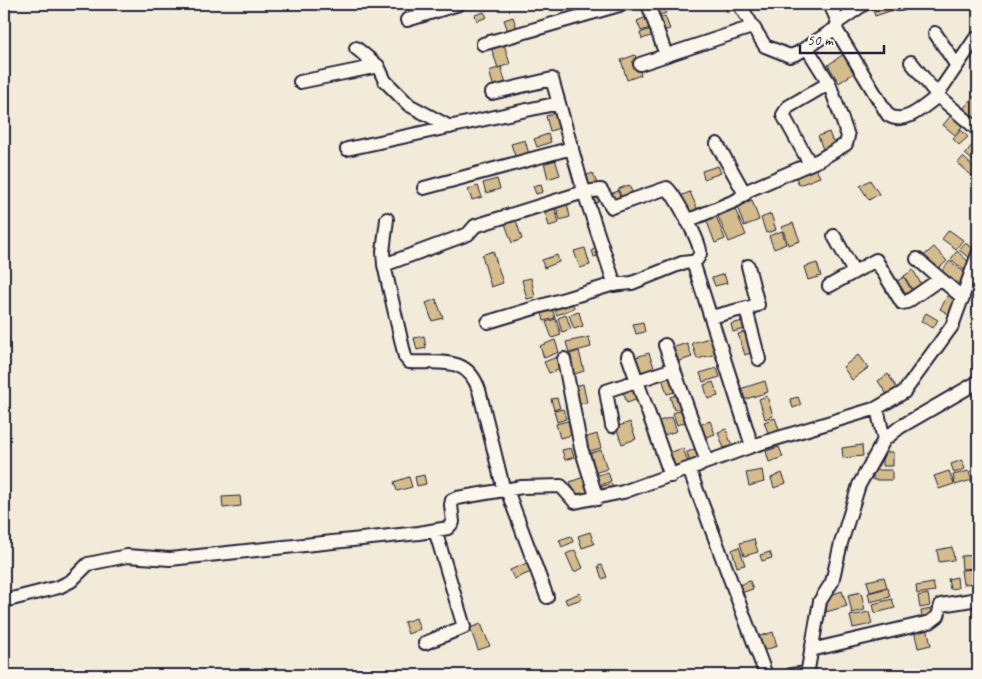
<svg xmlns="http://www.w3.org/2000/svg" width="982" height="679" font-family="Caveat,sans-serif">
<style>
.building{fill:#d5bc8c;stroke:#22223b}
.lines{fill:none;stroke-linecap:round;stroke-linejoin:round}
.minor-casing{stroke:#22223b;stroke-width:16}
.minor{stroke:#fbf7ec;stroke-width:12}
</style>
<rect width="100%" height="100%" fill="#f3ebd9"/>
<filter id="ink" filterUnits="userSpaceOnUse"><feTurbulence type="fractalNoise" baseFrequency=".02" numOctaves="2"/><feDisplacementMap in="SourceGraphic" scale="10" xChannelSelector="R" yChannelSelector="G"/><feConvolveMatrix kernelMatrix="1 2 1 2 8 2 1 2 1" color-interpolation-filters="sRGB"/></filter>
<g filter="url(#ink)">
<path class="building" d="M724 4H735L737 9 727 12Z
M871 4H891L893 10 875 16Z
M663 5 666 13 657 16 654 8Z
M484 12 487 17 477 21 475 15Z
M649 16 653 27 641 31 637 21Z
M665 16 670 29 662 31 658 19Z
M513 17 518 31 509 34 504 20Z
M653 28 656 34 642 39 640 33Z
M504 44 510 64 498 68 491 47Z
M848 51 860 69 839 83 828 65Z
M635 55 641 75 627 80 621 60Z
M501 67 506 84 494 88 489 71Z
M976 94 978 96V123L962 110Z
M559 112 563 127 550 131 546 116Z
M953 113 965 123 955 135 943 125Z
M961 130 968 137 959 145 953 139Z
M829 132 835 148 824 152 818 136Z
M548 134 551 142 537 147 534 139Z
M978 137V148L973 144Z
M525 140 530 158 517 162 511 144Z
M972 145 978 150V165L965 154Z
M963 157 977 170 972 176 958 163Z
M555 159 560 175 548 179 544 162Z
M718 166 721 173 704 179 702 171Z
M815 167 820 177 799 185 795 175Z
M593 173 597 184 586 188 582 177Z
M497 179 500 189 486 193 483 183Z
M870 180 879 194 869 200 860 186Z
M541 184 543 192 536 194 533 186Z
M629 185 635 199 624 203 618 189Z
M478 186 482 197 472 200 468 190Z
M600 190 603 200 593 204 589 194Z
M618 191 622 203 612 206 608 195Z
M690 192 700 215 690 219 680 196Z
M752 200 759 220 744 226 737 206Z
M567 203 570 217 560 220 556 206Z
M554 206 559 223 549 226 544 209Z
M734 207 746 235 729 242 717 214Z
M771 214 776 230 766 233 761 218Z
M716 216 725 239 715 243 706 219Z
M515 217 522 239 512 243 504 221Z
M793 223 800 241 788 245 782 227Z
M949 230 963 240 956 249 942 239Z
M782 231 786 244 774 249 769 236Z
M965 243 976 250 970 258 959 250Z
M601 247 604 254 594 257 592 250Z
M934 247 947 261 934 272 921 258Z
M585 248 590 265 580 268 574 251Z
M493 251 503 283 491 287 482 255Z
M957 251 971 264 965 271 951 259Z
M557 255 559 262 544 268 542 260Z
M950 261 970 277 959 290 939 274Z
M817 263 821 276 808 280 804 267Z
M913 270 924 289 915 294 904 276Z
M724 274 727 283 715 286 712 278Z
M904 277 914 295 904 301 894 283Z
M531 278 535 297 527 299 522 280Z
M949 294 961 301 952 316 940 309Z
M571 298 574 308 557 315 553 305Z
M436 299 443 318 432 321 426 303Z
M551 305 555 318 544 321 541 308Z
M579 312 583 326 574 329 569 315Z
M926 313 938 320 933 328 921 321Z
M566 315 571 329 562 332 558 318Z
M556 319 561 335 552 338 546 322Z
M747 320 749 328 733 332 731 324Z
M643 322 645 332 636 334 633 324Z
M747 331 753 352 745 355 738 334Z
M424 336 426 348 417 350 414 338Z
M716 336 720 353 697 359 692 343Z
M589 337 591 347 569 353 566 342Z
M555 340 559 352 544 358 540 346Z
M687 343 692 357 677 362 672 348Z
M579 351 584 371 572 375 567 355Z
M649 353 656 373 643 378 636 357Z
M858 355 868 368 852 380 843 367Z
M560 356 564 368 549 373 544 362Z
M717 368 720 377 703 382 700 373Z
M888 374 900 393 890 399 878 381Z
M675 375 679 391 667 394 662 378Z
M765 381 768 392 743 400 740 389Z
M713 382 718 396 708 399 704 385Z
M583 384 587 403 578 404 575 386Z
M636 384 641 398 627 403 622 389Z
M681 393 686 407 674 410 670 397Z
M767 396 773 416 765 419 759 399Z
M798 397 801 405 793 408 790 399Z
M557 398 560 408 554 410 551 399Z
M563 409 566 419 557 422 554 411Z
M685 409 689 421 677 425 673 413Z
M672 417 677 431 661 436 656 422Z
M775 418 781 435 770 438 764 422Z
M568 421 572 435 560 438 556 424Z
M710 421 715 434 704 438 699 425Z
M630 422 636 439 622 444 616 427Z
M726 429 733 449 725 451 718 432Z
M597 434 601 448 587 452 584 438Z
M862 445 863 456 843 458 842 448Z
M700 447 704 458 690 463 687 452Z
M779 447 783 457 769 462 766 451Z
M571 448 574 457 565 460 562 450Z
M683 448 688 462 674 466 669 453Z
M601 450 607 469 594 473 588 454Z
M882 452H893V466H882Z
M962 460 965 469 954 473 951 464Z
M762 470 764 482 749 486 746 473Z
M873 470H892V480H873Z
M949 471 954 484 939 489 934 476Z
M969 471 972 480 955 485 953 475Z
M608 472 611 481 599 486 595 476Z
M782 473 786 483 774 488 771 478Z
M424 475 426 484 417 486 415 477Z
M586 476 591 491 576 496 570 482Z
M409 477 412 487 397 491 394 482Z
M611 483 615 493 603 497 600 487Z
M240 496 241 506 223 508 222 497Z
M590 532 594 544 582 548 578 536Z
M571 536 573 542 562 547 559 540Z
M754 539 758 552 744 556 740 543Z
M739 547 745 565 737 567 732 550Z
M952 547 954 560 939 562 937 550Z
M575 550 583 568 574 572 566 554Z
M770 552 772 558 762 561 760 555Z
M976 555V568L962 569 961 556Z
M532 561 536 570 514 579 510 570Z
M602 565 607 577 602 579 598 566Z
M976 569 977 583 963 584 961 570Z
M884 577 887 587 870 592 867 581Z
M957 577 958 588 950 589 948 579Z
M750 581 753 589 741 593 739 585Z
M933 583 935 591 917 594 916 586Z
M888 588 890 597 870 602 868 593Z
M842 591 847 606 826 612 828 596Z
M861 592 865 610 852 613 848 595Z
M580 593 582 599 567 604 565 599Z
M928 594 930 606 920 608 918 596Z
M892 599 895 608 875 613 873 604Z
M935 608 936 618 922 620 921 611Z
M869 612 872 624 853 628 850 616Z
M416 618 420 629 408 634 404 622Z
M481 624 490 646 478 650 470 628Z
M927 627 931 645 918 648 914 630Z
M773 632 777 646 762 651 757 637Z"/>
<g class="lines">
<defs>
<path id="minor" d="M648 4 666 55
M739 4 765 46 790 56 798 53 833 30 837 31 888 115C905 126 924 106 938 96
M830 4 838 22
M897 4H900
M407 20 459 4
M835 30 838 22 864 4
M935 33 957 66
M483 44 623 4
M356 48 378 66 385 81 409 105 450 127
M807 48 829 83 788 107 783 115 810 164
M911 62 938 96 978 130
M640 64 752 27
M300 82 378 66
M492 93 552 79 584 192 615 285
M937 95 975 39
M717 144 745 194
M347 149 559 103
M424 188 572 148
M387 219 383 252 384 265 405 357 409 362C438 364 467 354 479 390L504 491
M687 221 737 200 749 190 819 160 846 144 848 136 829 83
M834 236 854 272
M917 259 963 298
M384 265 468 234 475 226 584 192 601 190 612 207 667 188C675 195 699 240 700 251 701 256 696 260 693 264
M829 286 876 260 902 303 907 302 940 279
M746 309 759 359
M711 317 758 305 748 266
M488 322 611 285 632 283 682 263 691 262 695 268 752 446
M665 345 707 462
M628 356 671 476
M564 359 581 448 597 499
M612 426 606 391 673 369
M884 440 900 427 978 382
M689 469 766 675
M507 490 547 597
M4 601 59 587 71 581 88 564 127 556 170 559 419 533 448 528 453 522 451 505 452 500 457 498 522 487 561 486 575 502 623 492 752 446 877 408 904 392 952 326 978 254
M425 643 464 627 435 530
M811 650 930 622 938 616 941 605 978 599
M791 675 808 673
M807 675 820 601 832 582 841 543 859 485 884 440 877 408"/>
</defs>
<use href="#minor" class="minor-casing"/>
<use href="#minor" class="minor"/>
</g>
</g>
<rect width="982" height="679" fill="none" stroke="#fbf7ec" stroke-width="20"/>
<rect x="10" y="10" width="962" height="659" fill="none" stroke="#22223b" stroke-width="2" filter="url(#ink)"/>
<path d="M800 45v8h84v-8" fill="none" stroke="#22223b" stroke-width="2.5"/>
<text x="807" y="45" font-size="15" fill="#22223b" stroke="#fbf7ec" stroke-width="4" paint-order="stroke">50 m</text>
</svg>
